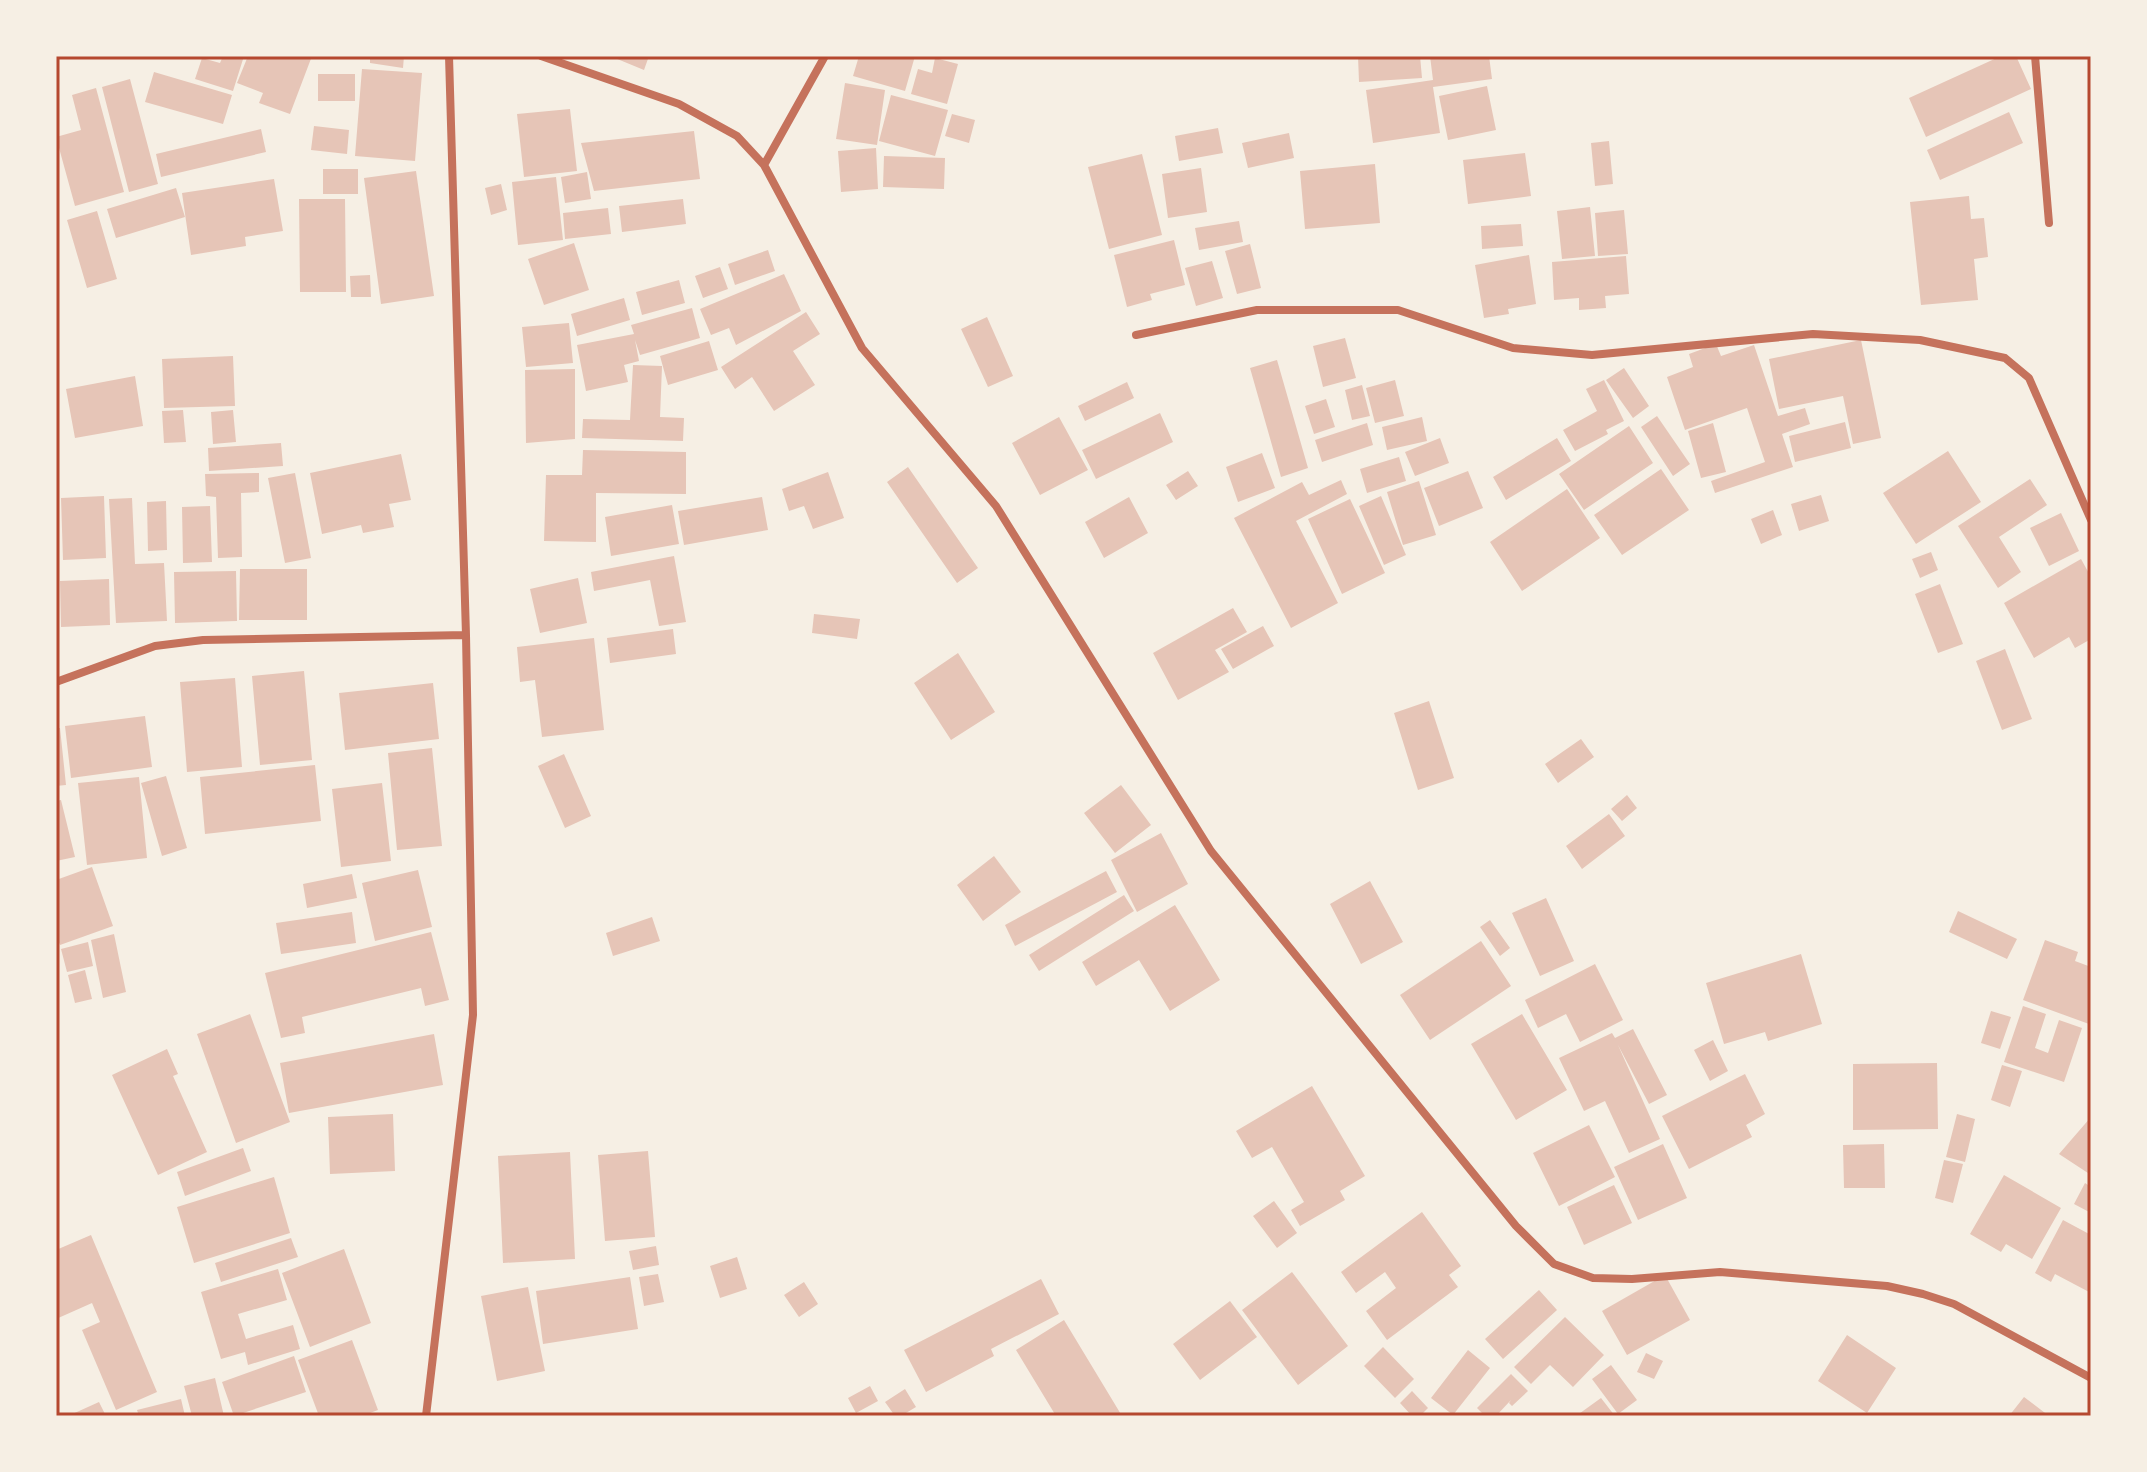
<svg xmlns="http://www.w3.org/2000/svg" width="2147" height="1472" font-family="'Fira Sans Condensed',sans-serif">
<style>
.building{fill:#e6c5b7}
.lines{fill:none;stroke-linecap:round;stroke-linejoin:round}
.minor{stroke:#c5725c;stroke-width:8}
.neatline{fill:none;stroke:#b5482f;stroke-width:3}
</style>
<rect width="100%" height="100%" fill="#f6efe4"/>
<path class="building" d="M223 56H244L233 91 195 79 202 58 220 63Z
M248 56H312L290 114 259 103 263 93 237 83Z
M370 56H404L403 68 370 63Z
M610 56H649L644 70Z
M859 56H915L905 91 853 76Z
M1358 56H1420L1422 78 1359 82Z
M1430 56H1489L1492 79 1433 87 1440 133 1373 143 1366 90 1433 80Z
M2001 56H2016L2031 89 1926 137 1909 98Z
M935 58 958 64 947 104 911 94 918 69 932 73Z
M362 69 422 73 415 161 355 156Z
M154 72 232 95 223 124 145 102Z
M318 74H355V101H318Z
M130 79 158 184 129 192 102 87Z
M845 83 885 90 877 145 836 139Z
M1487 86 1496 130 1448 140 1439 96Z
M96 88 124 192 75 206 56 137 81 130 72 95Z
M891 95 948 110 935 156 879 141Z
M570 109 577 171 524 177 517 114Z
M2009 112 2023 143 1940 180 1927 150Z
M952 114 975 120 969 143 945 136Z
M314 126 349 130 347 154 311 150Z
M1218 128 1223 153 1179 161 1175 136Z
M261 129 266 152 161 177 156 154Z
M694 131 700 179 594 191 581 143Z
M1289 133 1294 158 1248 168 1242 143Z
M1609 141 1613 184 1595 186 1591 143Z
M876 148 878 189 841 192 838 151Z
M1525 153 1531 196 1468 204 1463 160Z
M1142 154 1162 235 1109 249 1088 167Z
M884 156 945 158 944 189 883 187Z
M1375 164 1380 223 1305 229 1300 171Z
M1201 168 1207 212 1168 218 1162 174Z
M323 169H358V194H323Z
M416 171 434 296 381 304 364 178Z
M587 172 591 199 565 203 561 177Z
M556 177 563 240 518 245 512 182Z
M274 179 283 231 245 237 246 246 191 255 182 193Z
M501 184 507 210 491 215 485 188Z
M176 188 185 217 116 238 107 209Z
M1969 196 1971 219 1984 218 1988 257 1974 259 1978 300 1921 305 1910 202Z
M299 199H345L346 292H300Z
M683 199 686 224 622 232 619 206Z
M1590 207 1595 256 1562 259 1557 211Z
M608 208 611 234 565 239 563 213Z
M1624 210 1628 254 1598 256 1595 213Z
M97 211 117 279 87 288 67 220Z
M1239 221 1243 242 1199 250 1195 228Z
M1521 224 1523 246 1482 249 1481 226Z
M1174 240 1185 285 1150 294 1152 300 1127 307 1114 255Z
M574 243 589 290 544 305 528 259Z
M1250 244 1261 288 1237 294 1225 251Z
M768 250 775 271 735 285 728 264Z
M1529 255 1536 304 1508 309 1509 314 1484 318 1475 265Z
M1626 256 1629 294 1605 296 1606 308 1579 310V298L1554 300 1552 262Z
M1212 261 1223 298 1196 306 1185 268Z
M720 267 728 289 703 298 695 276Z
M784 274 801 311 736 345 729 328 711 335 700 309Z
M370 275 371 297H351L350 276Z
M679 280 685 303 642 315 636 292Z
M624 298 630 320 577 336 571 314Z
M692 308 700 338 640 355 635 340 639 361 624 365 628 382 586 391 577 345 634 334 631 325Z
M806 312 820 334 793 351 815 385 774 411 752 377 735 389 721 367Z
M987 317 1013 376 988 387 961 329Z
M569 323 573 363 526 367 522 327Z
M1345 338 1356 378 1323 387 1313 346Z
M1861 340 1881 438 1853 444 1843 396 1779 409 1769 359Z
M709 341 718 370 668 385 660 356Z
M1716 344 1721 356 1754 345 1778 416 1805 408 1810 424 1782 434 1793 467 1715 493 1711 481 1765 462 1747 408 1685 430 1667 377 1693 367 1689 354Z
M233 356 235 406 164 408 162 359Z
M1277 360 1308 468 1281 477 1250 368Z
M633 365 662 366 660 417 684 418 683 441 582 438 583 419 630 420Z
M1624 368 1649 406 1633 418 1606 380Z
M575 369V439L526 443 525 370Z
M135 376 143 426 75 438 66 389Z
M1395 380 1404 416 1375 423 1366 388Z
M1604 380 1624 421 1606 430 1608 434 1575 451 1563 430 1597 411 1586 389Z
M1127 382 1134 398 1085 421 1078 406Z
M1362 385 1370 416 1352 420 1345 390Z
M1326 399 1335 427 1314 434 1305 406Z
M183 410 186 442 164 443 162 411Z
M233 410 236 442 213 444 211 412Z
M1160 413 1173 442 1096 479 1082 450Z
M1657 416 1690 464 1673 476 1641 427Z
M1059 417 1088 470 1040 495 1012 443Z
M1422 417 1427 441 1387 450 1382 427Z
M1845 422 1851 448 1795 462 1789 436Z
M1367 423 1373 445 1322 462 1315 440Z
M1713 423 1726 472 1701 478 1688 431Z
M1629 426 1653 463 1584 510 1559 474Z
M1440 438 1449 463 1415 476 1405 452Z
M1557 438 1571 461 1506 500 1493 477Z
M281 443 283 466 209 471 208 448Z
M583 450 686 452V494L596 493V542L544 541 546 475H582Z
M1948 451 1981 502 1916 544 1883 493Z
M1262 453 1275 488 1238 502 1226 467Z
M401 454 411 500 389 504 394 527 363 533 361 525 322 534 310 473Z
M1399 457 1406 481 1367 493 1360 469Z
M908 467 978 568 957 583 887 482Z
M1661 469 1689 510 1622 555 1594 515Z
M1188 471 1198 486 1176 500 1166 485Z
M1468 471 1483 508 1439 526 1424 488Z
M828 472 844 518 813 529 804 506 789 511 782 489Z
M259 473V492L241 493 242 557 218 558 216 497 206 496 205 474Z
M295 473 311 558 285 563 268 478Z
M2030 479 2047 505 1999 537 2021 572 1998 588 1958 526Z
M1341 480 1347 494 1296 521 1338 603 1291 628 1234 518 1302 482 1309 495Z
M1419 481 1436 535 1403 545 1387 492Z
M1567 489 1600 538 1522 591 1490 542Z
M1821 495 1829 521 1799 531 1791 504Z
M104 496 106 558 63 560 61 498Z
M1381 496 1406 555 1384 565 1359 506Z
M762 497 768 530 684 545 678 511Z
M1129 497 1148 533 1104 558 1085 522Z
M132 498 135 564 164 563 167 621 116 623 109 499Z
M1350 499 1385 573 1342 594 1308 519Z
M166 501 167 550 148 551 147 502Z
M672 505 679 544 611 556 605 517Z
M210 506 212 562 183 563 182 507Z
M1773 510 1782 535 1761 544 1751 519Z
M2061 513 2079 551 2049 566 2030 528Z
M1931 552 1938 570 1920 578 1912 559Z
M674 556 686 622 659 626 650 580 594 591 591 572Z
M2081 559 2091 577V639L2075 648 2069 637 2034 658 2004 603Z
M240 569H307V620H239Z
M236 571 237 621 175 623 174 572Z
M578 578 587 623 540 633 530 589Z
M109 579 110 625 61 627 60 581Z
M1940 584 1963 644 1938 653 1915 594Z
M1233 608 1247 632 1215 650 1229 672 1178 700 1153 653Z
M814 614 860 619 857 639 812 633Z
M1263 626 1274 646 1233 669 1221 649Z
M673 629 676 654 610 663 607 638Z
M594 638 604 730 542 737 535 680 520 682 517 647Z
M2005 649 2032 719 2002 730 1976 661Z
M958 653 995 712 951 740 914 683Z
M304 671 312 760 260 765 252 676Z
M235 678 242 767 187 772 180 682Z
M433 683 439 739 345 750 339 693Z
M1429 701 1454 778 1418 790 1394 713Z
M145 716 152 767 71 778 65 726Z
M56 728H60L66 785 56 786Z
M1581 739 1594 757 1558 783 1545 764Z
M432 748 442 846 397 850 388 753Z
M564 754 591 816 565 828 538 766Z
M315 765 321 821 205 834 200 777Z
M166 776 187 848 162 856 141 783Z
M139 777 147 858 87 865 78 783Z
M382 783 391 861 341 867 332 789Z
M1121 785 1151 825 1115 853 1084 813Z
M1627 795 1637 808 1622 821 1611 809Z
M61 800 75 857 56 861V801Z
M1609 814 1625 836 1582 869 1566 846Z
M1161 833 1188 884 1137 912 1111 860Z
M994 856 1021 892 983 921 957 885Z
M92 867 113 926 60 945 56 935V880Z
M418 870 432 927 375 941 362 883Z
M1106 871 1117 892 1015 946 1005 925Z
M352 874 357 898 307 908 303 884Z
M1370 881 1403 942 1361 964 1330 904Z
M1124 895 1134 911 1039 971 1029 955Z
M1546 898 1574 961 1540 976 1512 913Z
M1175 905 1220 980 1170 1011 1139 960 1096 986 1082 962Z
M1958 911 2017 939 2007 959 1949 932Z
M352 912 356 943 281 954 276 923Z
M652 917 660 941 613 956 606 933Z
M1490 920 1510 948 1500 956 1480 927Z
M431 932 449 1000 425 1006 421 988 302 1017 305 1033 281 1038 265 973Z
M114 934 126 992 103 998 91 940Z
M2045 940 2078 952 2075 961 2091 967V1017L2089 1024 2023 1000Z
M1481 941 1511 986 1430 1040 1400 995Z
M88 942 93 966 67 972 61 949Z
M1801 954 1822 1024 1768 1041 1765 1032 1724 1044 1706 983Z
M1595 964 1623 1020 1580 1042 1566 1014 1538 1028 1525 1000Z
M85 970 92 999 75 1003 68 975Z
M2023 1006 2046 1014 2035 1048 2048 1053 2059 1020 2082 1028 2064 1082 2004 1062Z
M1991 1011 2011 1017 2000 1049 1981 1043Z
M250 1014 290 1122 236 1143 197 1034Z
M1522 1014 1567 1090 1516 1120 1471 1044Z
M1633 1029 1667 1095 1649 1104 1618 1045 1660 1139 1629 1153 1605 1101 1584 1111 1559 1058 1612 1033 1615 1038Z
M434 1034 443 1085 289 1113 280 1063Z
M1713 1040 1728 1071 1710 1081 1694 1050Z
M167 1049 178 1074 173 1076 207 1152 158 1175 112 1075Z
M1937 1063 1938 1129 1853 1130V1064Z
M2002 1065 2022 1071 2010 1107 1991 1100Z
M1745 1074 1765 1114 1746 1125 1752 1137 1689 1169 1662 1116Z
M1312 1086 1365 1176 1340 1191 1345 1200 1300 1226 1291 1210 1304 1202 1272 1147 1252 1158 1236 1131Z
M393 1114 395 1171 330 1174 328 1117Z
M1957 1114 1975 1119 1965 1162 1946 1157Z
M2091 1117V1175L2059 1154Z
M1589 1125 1615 1177 1559 1206 1533 1153Z
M1663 1144 1687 1198 1638 1220 1614 1167Z
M1884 1144 1885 1188H1844L1843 1145Z
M243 1148 251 1171 185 1196 177 1172Z
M648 1151 655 1237 605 1241 598 1155Z
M570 1152 575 1259 503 1263 498 1156Z
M1944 1160 1963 1164 1953 1203 1935 1198Z
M2004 1175 2061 1208 2032 1259 2006 1244 2001 1252 1970 1234Z
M274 1177 290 1233 194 1263 177 1207Z
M2085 1183 2091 1187V1213L2074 1204Z
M1614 1185 1632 1223 1584 1245 1567 1207Z
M1274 1201 1297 1233 1277 1248 1253 1216Z
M1422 1212 1461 1266 1449 1275 1458 1287 1387 1340 1366 1311 1396 1288 1385 1272 1356 1293 1341 1272Z
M2063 1220 2091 1235V1293L2055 1274 2051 1282 2035 1273Z
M91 1235 157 1392 116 1410 82 1330 100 1322 92 1303 56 1319V1250Z
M291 1238 298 1257 221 1282 215 1263Z
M656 1246 659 1265 633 1270 629 1251Z
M344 1249 371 1323 310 1347 282 1273Z
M737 1257 747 1289 720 1298 710 1266Z
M278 1269 287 1300 238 1314 246 1339 293 1325 300 1349 248 1365 245 1352 221 1359 201 1292Z
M1292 1272 1348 1346 1298 1385 1242 1310Z
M658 1274 664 1302 644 1306 639 1277Z
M1665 1275 1690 1320 1627 1355 1602 1311Z
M630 1277 638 1329 543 1344 536 1291Z
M1041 1279 1059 1314 991 1349 994 1356 926 1392 904 1350Z
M804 1282 818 1304 799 1317 784 1295Z
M528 1287 545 1371 497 1381 481 1296Z
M1539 1290 1557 1310 1503 1359 1485 1339Z
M1230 1301 1257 1337 1200 1380 1173 1344Z
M1565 1317 1604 1355 1573 1387 1550 1365 1531 1384 1514 1367Z
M1064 1320 1122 1416H1056L1016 1350Z
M1847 1335 1896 1368 1867 1413 1818 1381Z
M352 1340 378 1410 362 1416H319L298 1360Z
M1383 1347 1414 1379 1395 1398 1364 1366Z
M1468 1350 1490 1368 1453 1415 1431 1398Z
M1646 1353 1663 1361 1654 1379 1637 1372Z
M294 1356 306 1392 234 1416 222 1382Z
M1611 1365 1637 1400 1618 1414 1592 1379Z
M1511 1374 1528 1391 1512 1406 1509 1403 1511 1400 1496 1416H1485L1477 1408Z
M215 1378 224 1416H192L184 1386Z
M870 1386 878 1401 856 1413 848 1398Z
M905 1389 916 1407 901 1416H895L885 1402Z
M1412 1391 1428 1408 1420 1416H1412L1400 1403Z
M2024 1397 2049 1416H2009Z
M1601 1398 1615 1416H1576Z
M181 1399 185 1416H139L137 1410Z
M99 1402 106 1416H68Z"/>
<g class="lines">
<path class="minor" d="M541 56 679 104 737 136 764 165 862 348 996 506 1211 851 1516 1226 1554 1264 1593 1278 1632 1279 1720 1272 1887 1286 1923 1294 1954 1304 2091 1378
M2035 56 2049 223
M764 165 825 56
M1136 335 1257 310H1398L1513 348 1592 355 1813 334 1920 340 2005 358 2029 378 2091 520
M56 682 155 646 203 640 466 635
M426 1416 473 1015 466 635 449 56"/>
</g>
<rect width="2147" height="1472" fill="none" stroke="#f6efe4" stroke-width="116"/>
<rect x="58" y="58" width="2031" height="1356" class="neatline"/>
</svg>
